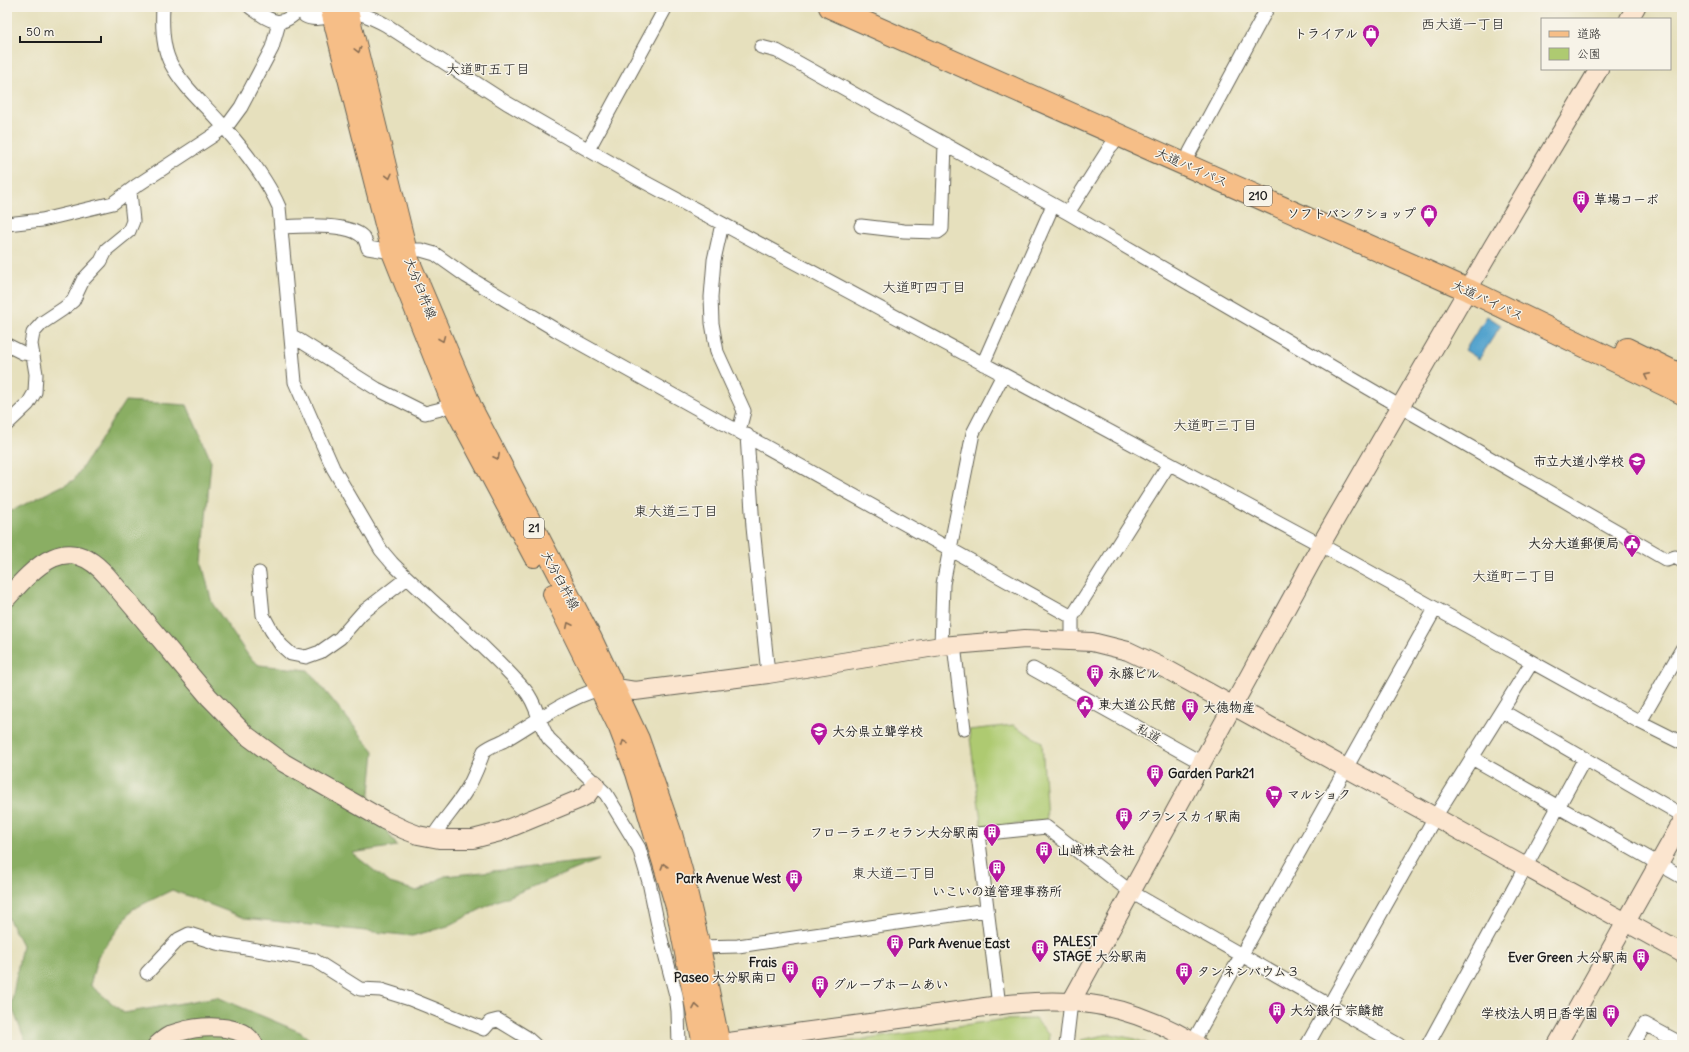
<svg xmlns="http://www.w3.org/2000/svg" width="1689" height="1052" font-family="Delius,'Klee One',sans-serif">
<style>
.green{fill:#aeca71;stroke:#657346}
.forest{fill:#8aae63;stroke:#536540}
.water{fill:#52a3cd;stroke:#376074}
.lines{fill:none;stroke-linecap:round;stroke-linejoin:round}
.street-casing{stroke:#636154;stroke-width:15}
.secondary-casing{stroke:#636154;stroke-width:20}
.primary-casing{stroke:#636154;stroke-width:22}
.highway-casing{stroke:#636154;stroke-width:24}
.street{stroke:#fff;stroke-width:13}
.secondary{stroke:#fbe5cf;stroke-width:18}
.primary{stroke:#f6be87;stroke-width:20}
.highway{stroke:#f6be87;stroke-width:22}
.oneway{stroke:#896d52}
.labels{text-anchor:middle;stroke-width:3;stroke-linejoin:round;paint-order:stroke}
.shield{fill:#f7f3e8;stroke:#5e5c59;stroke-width:1}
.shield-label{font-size:12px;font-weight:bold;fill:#1c1c1c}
.poi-label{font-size:13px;font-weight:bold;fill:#1c1c1c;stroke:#f7f3e8;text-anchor:start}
.street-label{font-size:13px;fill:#1c1c1c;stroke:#f7f3e8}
.neighbourhood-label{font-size:14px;fill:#1c1c1c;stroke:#f7f3e8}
</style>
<rect width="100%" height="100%" fill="#f7f3e8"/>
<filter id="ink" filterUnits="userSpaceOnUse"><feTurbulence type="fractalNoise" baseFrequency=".025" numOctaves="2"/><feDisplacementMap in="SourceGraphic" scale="8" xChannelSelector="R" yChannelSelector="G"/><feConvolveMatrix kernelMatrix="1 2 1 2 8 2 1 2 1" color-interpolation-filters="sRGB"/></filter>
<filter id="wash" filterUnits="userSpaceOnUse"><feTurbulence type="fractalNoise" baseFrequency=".012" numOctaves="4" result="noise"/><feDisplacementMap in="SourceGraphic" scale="16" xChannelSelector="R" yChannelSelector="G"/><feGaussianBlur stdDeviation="0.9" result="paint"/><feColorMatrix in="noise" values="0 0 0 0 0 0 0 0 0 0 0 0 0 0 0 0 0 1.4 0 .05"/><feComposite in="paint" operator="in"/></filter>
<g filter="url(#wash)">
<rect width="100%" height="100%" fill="#e6e0bd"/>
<path class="green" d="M1013 725 1042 742 1047 820 982 829 969 730Z
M1035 1019 1050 1035 1049 1045H837L847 1042 999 1020Z
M1110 1034 1135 1039 1150 1045H1080L1081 1040Z"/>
<path class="forest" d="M125 401 187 405 211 461 202 563 212 603 250 658 259 665 308 670 374 751 369 803 397 846 352 853 390 883 417 891 445 876 599 860 497 901 448 926 412 936 245 918 172 890 133 909 98 956 90 985 124 1013 217 997 300 1032 317 1045H27L11 1005 22 945 7 916V513L74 480Z"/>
<path class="water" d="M1487 316 1501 325 1479 359 1465 350Z"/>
</g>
<g filter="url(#ink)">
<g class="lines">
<defs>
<path id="street" d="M163 7C162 25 162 47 171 64 184 88 206 106 224 127 244 150 267 179 279 207L295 382 333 468 381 550 392 563C435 606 485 644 525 690 538 705 538 724 549 739L606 794 639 848 649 882 660 935 676 995 678 1011 679 1045
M250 7C272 22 280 30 301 8
M301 7 305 16C318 23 334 13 348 12 361 12 375 19 386 25L507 103 639 179 1321 545 1640 722
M761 47 777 51 1068 213 1401 407 1667 560 1675 557 1682 561
M588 150 666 7
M1190 152 1268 7
M1068 213 1110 147 1121 135
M7 224 42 220 113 203 136 186 214 135 230 122 241 107 272 48 279 23
M722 224 714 260 711 297 712 323 717 352 744 411 739 431
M861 226 904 231 938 232 942 229 945 144
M281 227C300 226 349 222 363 237 365 239 367 245 368 248L392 252 407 250H421L435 254 466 276 556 330 1072 617V641
M291 335 377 389 425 413 441 409 452 403
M7 345 23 353 32 354
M983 364 1053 205
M7 424 28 404 35 392 36 374 31 344 33 333 42 323 63 309 73 301 83 280 101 261 107 249 129 231 133 221 130 192
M747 435 753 527 768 674
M259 573 263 615 271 630 281 645 291 654 306 657 320 652 340 638 362 613 407 578
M1072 617 1169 464
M954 645 964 729
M941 646 943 584 973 433 1003 375
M1682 649 1640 722 1682 743
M1033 669 1202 763
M1502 711 1682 815
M1472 758 1682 877
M432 838C442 822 454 809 464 794 473 781 478 766 484 751 490 746 496 744 503 741 532 725 575 691 608 688
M700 947 738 946 987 910
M147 973 179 939 189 934 217 943 314 960 360 989 381 990 410 999 484 1029 490 1022 498 1020 526 1037 535 1045
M999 1006 978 834 1046 827 1131 892 1399 1045
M1193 1042 1435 609
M1066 1045 1071 1002
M1307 1045 1435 817 1532 662
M1428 1045 1585 758
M1633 1045 1645 1024 1682 1044"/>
<path id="secondary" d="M1629 19 1636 7
M7 598C36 565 68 531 107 576L209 697 246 735 284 763 384 820 405 830 418 835 439 839H473L500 832 580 799 587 795 595 784
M616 688 635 691 768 674 941 646 1025 639 1092 642 1128 651 1168 670 1682 953
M1071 1002 1324 539 1493 246 1599 69
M157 1045C164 1039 170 1034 179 1032 199 1026 243 1022 254 1045
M706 1045C781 1035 855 1025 929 1015 974 1009 1025 999 1070 1002 1115 1004 1161 1022 1198 1045
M1557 1045 1682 822"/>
<path id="primary" d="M330 7 392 252 452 403 534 557
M347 7 409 260 472 408 591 637 639 739 652 776 672 834 683 874 700 947 720 1045
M553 594 619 728 636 773 676 907 703 1045"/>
<path id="highway" d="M830 7 1468 290 1682 393
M1627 349 1682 376"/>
</defs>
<use href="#street" class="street-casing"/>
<use href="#secondary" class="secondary-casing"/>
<use href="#primary" class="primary-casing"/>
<use href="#highway" class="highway-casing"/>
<use href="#street" class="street"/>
<use href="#secondary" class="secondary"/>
<use href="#primary" class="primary"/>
<use href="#highway" class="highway"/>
</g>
<defs><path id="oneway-chevron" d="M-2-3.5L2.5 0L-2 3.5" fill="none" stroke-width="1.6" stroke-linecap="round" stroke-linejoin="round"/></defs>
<g class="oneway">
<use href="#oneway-chevron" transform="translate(358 50) rotate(76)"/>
<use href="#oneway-chevron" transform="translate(389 176) rotate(76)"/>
<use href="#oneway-chevron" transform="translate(442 339) rotate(68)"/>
<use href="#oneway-chevron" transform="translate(1647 376) rotate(-154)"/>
<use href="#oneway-chevron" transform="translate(497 457) rotate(63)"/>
<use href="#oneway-chevron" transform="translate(569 625) rotate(-116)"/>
<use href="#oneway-chevron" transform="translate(624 743) rotate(-110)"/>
<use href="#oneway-chevron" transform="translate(664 866) rotate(-106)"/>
<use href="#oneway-chevron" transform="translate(696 1007) rotate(-100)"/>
</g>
</g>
<defs>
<symbol id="shop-pin" viewBox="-11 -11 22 30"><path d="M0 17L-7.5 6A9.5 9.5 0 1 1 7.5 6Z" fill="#b5179e" stroke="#f7f3e8"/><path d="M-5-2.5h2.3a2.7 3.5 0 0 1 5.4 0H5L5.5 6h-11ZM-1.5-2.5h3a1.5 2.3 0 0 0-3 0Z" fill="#fff"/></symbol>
<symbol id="building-pin" viewBox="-11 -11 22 30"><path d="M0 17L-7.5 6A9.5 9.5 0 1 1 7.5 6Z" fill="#b5179e" stroke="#f7f3e8"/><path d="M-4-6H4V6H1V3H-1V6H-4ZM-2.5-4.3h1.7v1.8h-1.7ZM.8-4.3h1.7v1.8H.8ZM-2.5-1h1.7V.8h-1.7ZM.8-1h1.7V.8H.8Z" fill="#fff"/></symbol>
<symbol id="school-pin" viewBox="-11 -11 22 30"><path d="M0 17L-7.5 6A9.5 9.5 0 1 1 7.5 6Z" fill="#b5179e" stroke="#f7f3e8"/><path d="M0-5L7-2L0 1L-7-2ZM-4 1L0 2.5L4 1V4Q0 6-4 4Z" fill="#fff"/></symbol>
<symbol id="civic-pin" viewBox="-11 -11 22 30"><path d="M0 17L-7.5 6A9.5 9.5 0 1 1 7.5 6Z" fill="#b5179e" stroke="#f7f3e8"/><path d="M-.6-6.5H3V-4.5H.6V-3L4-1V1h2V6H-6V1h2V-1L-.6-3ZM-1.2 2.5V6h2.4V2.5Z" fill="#fff"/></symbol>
<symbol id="supermarket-pin" viewBox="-11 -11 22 30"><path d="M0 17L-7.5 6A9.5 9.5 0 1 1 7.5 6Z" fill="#b5179e" stroke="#f7f3e8"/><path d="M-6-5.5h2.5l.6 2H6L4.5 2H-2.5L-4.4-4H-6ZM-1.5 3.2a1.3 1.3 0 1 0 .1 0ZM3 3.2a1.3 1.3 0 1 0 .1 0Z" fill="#fff"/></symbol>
</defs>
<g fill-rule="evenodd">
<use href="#shop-pin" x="1361" y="23" width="20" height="27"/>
<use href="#building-pin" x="1571" y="189" width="20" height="27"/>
<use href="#shop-pin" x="1419" y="203" width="20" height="27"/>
<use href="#school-pin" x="1627" y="451" width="20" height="27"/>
<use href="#civic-pin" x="1622" y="533" width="20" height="27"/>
<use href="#building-pin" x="1085" y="663" width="20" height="27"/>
<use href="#civic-pin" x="1075" y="694" width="20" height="27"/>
<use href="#building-pin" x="1180" y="697" width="20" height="27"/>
<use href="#school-pin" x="809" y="721" width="20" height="27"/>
<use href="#building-pin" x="1145" y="763" width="20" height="27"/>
<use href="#supermarket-pin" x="1264" y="784" width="20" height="27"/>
<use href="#building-pin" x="1114" y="806" width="20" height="27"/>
<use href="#building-pin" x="982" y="822" width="20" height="27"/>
<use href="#building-pin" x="1034" y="840" width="20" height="27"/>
<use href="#building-pin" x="987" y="858" width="20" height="27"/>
<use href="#building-pin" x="784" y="868" width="20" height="27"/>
<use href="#building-pin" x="885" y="933" width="20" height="27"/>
<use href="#building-pin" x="1030" y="938" width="20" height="27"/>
<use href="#building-pin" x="1631" y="947" width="20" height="27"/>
<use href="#building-pin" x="780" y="959" width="20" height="27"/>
<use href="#building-pin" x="1174" y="961" width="20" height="27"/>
<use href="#building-pin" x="810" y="974" width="20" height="27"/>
<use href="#building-pin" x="1267" y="1000" width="20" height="27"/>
<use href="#building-pin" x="1601" y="1003" width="20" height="27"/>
</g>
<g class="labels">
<g class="shield">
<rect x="1244" y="186" width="28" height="20" rx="3"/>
<rect x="524" y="518" width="20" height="20" rx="3"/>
</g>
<g class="shield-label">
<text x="1258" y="200">210</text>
<text x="534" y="532">21</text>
</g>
<g class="poi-label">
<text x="1358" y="38" text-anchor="end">トライアル</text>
<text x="1594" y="204">草場コーポ</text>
<text x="1416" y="218" text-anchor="end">ソフトバンクショップ</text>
<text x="1624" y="466" text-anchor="end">市立大道小学校</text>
<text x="1619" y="548" text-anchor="end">大分大道郵便局</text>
<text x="1108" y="678">永藤ビル</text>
<text x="1098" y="709">東大道公民館</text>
<text x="1203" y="712">大徳物産</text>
<text x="832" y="736">大分県立聾学校</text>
<text x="1168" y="778">Garden Park21</text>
<text x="1287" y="799">マルショク</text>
<text x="1137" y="821">グランスカイ駅南</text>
<text x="979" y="837" text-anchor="end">フローラエクセラン大分駅南</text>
<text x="1057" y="855">山﨑株式会社</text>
<text x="781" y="883" text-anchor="end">Park Avenue West</text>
<text x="997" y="896" text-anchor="middle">いこいの道管理事務所</text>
<text x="1053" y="946">PALEST<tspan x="1053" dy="15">STAGE 大分駅南</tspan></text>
<text x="908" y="948">Park Avenue East</text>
<text x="1628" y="962" text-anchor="end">Ever Green 大分駅南</text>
<text x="777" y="967" text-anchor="end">Frais<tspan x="777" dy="15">Paseo 大分駅南口</tspan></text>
<text x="1197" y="976">タンネンバウム３</text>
<text x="833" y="989">グループホームあい</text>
<text x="1290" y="1015">大分銀行 宗麟館</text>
<text x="1598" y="1018" text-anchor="end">学校法人明日香学園</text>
</g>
<g class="street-label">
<text transform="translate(1192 167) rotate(24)" y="5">大道バイパス</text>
<text transform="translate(421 288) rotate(68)" y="5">大分臼杵線</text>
<text transform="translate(1488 300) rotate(25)" y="5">大道バイパス</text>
<text transform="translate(561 580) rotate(62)" y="5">大分臼杵線</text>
<text transform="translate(1149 733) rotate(29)" y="5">私道</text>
</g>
<g class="neighbourhood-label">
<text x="1463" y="29">西大道一丁目</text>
<text x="488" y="74">大道町五丁目</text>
<text x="924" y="292">大道町四丁目</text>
<text x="1215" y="430">大道町三丁目</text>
<text x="676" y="516">東大道三丁目</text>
<text x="1514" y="581">大道町二丁目</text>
<text x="894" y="878">東大道二丁目</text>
</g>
</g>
<rect width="1689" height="1052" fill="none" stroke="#f7f3e8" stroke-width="24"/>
<rect x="1541" y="18" width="130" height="52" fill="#f7f3e8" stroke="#9f9d96"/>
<rect x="1549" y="31" width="20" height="6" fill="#f6be87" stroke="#9f9d96"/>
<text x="1577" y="38" font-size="12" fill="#1c1c1c">道路</text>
<rect x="1549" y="48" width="20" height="12" fill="#aeca71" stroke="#9f9d96"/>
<text x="1577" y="58" font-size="12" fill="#1c1c1c">公園</text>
<path d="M20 36v6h81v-6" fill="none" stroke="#1c1c1c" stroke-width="2"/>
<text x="26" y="36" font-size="12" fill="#1c1c1c" stroke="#f7f3e8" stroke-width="3" paint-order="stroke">50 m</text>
</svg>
